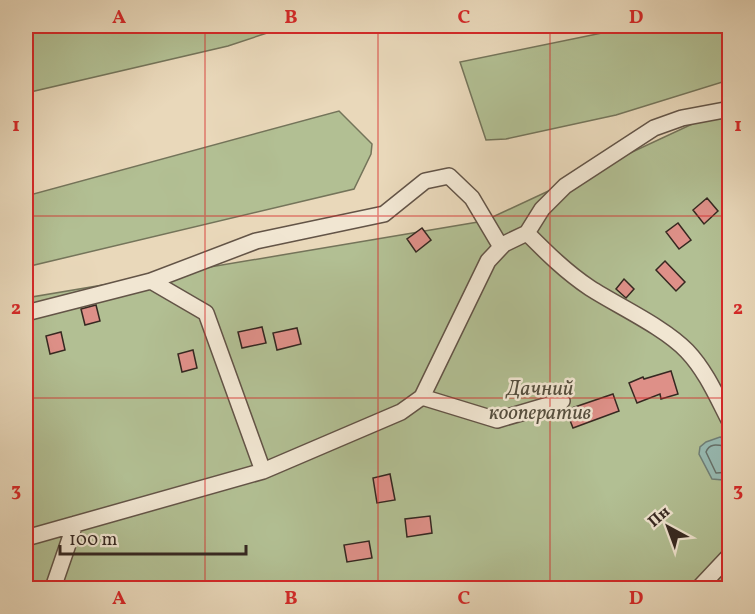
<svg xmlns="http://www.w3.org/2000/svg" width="755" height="614" font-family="Vollkorn,serif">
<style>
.green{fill:#b2bf93;stroke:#74745a;stroke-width:1.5}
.water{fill:#97b9b1;stroke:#707f77;stroke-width:1.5}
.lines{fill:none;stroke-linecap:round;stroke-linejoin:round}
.shore{stroke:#667069;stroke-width:1.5}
.building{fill:#de9088;stroke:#362821;stroke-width:1.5}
.street-casing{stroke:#635447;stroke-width:18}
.street{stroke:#f1e6d2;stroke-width:15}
.grid{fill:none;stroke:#d62828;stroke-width:1.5;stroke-opacity:0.55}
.labels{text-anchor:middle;stroke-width:5;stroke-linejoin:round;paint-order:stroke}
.park-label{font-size:21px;font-style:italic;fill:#554e3e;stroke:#f1e6d2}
.neatline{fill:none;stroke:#d62828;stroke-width:2}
.grid-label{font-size:20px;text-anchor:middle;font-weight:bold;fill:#d62828}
</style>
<rect width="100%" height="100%" fill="#e9d8ba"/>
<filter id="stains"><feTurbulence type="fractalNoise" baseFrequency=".00333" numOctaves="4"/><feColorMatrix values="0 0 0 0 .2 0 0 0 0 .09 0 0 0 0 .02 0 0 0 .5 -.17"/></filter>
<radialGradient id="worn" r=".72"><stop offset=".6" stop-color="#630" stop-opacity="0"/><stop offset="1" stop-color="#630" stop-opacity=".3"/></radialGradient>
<path class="green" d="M26 26H279L270 32 228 46 26 93Z
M636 26H729V80L616 115 506 139 486 140 460 62Z
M339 111 372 144 371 154 354 189 26 267V196Z
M729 118V588H26V298L484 221 703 119Z"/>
<path class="water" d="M720 437 727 440 729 445V478L723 480 712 479 699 454 700 447 706 442Z"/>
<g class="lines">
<path class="shore" d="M730 447C721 446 710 441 706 452L716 473 730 472"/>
</g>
<path class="building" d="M707 198 718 211 704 224 693 210Z
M678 223 691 240 679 249 666 232Z
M422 228 431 240 416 252 407 239Z
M665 261 685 282 676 291 656 270Z
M624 279 634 289 626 298 616 289Z
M96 305 100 321 85 325 81 309Z
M262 327 266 343 242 348 238 332Z
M297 328 301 344 277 350 273 333Z
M61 332 65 350 50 354 46 336Z
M193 350 197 368 182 372 178 354Z
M671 371 678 394 661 399 660 394 637 403 629 383 643 377 644 379Z
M613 394 619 411 573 428 566 410Z
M390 474 395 500 377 503 373 478Z
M430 516 432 533 407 537 405 519Z
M369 541 372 558 347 562 344 545Z"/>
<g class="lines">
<defs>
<path id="street" d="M527 233C547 253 566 272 590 288 618 306 664 327 687 351 706 371 717 397 730 422
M151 281 256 241 384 214 425 181 449 176 472 198 501 247
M26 313 151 281 206 313 263 471
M422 397 497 420 562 401
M26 538 263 471 401 412 422 397 488 261 504 244 527 233 542 209 565 186 654 128 682 118 730 109
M55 588 54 585 75 524
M699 588 730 555"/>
</defs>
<use href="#street" class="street-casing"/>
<use href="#street" class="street"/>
</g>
<path class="grid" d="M205 26V588M378 26V588M550 26V588M26 216H730M26 398H730"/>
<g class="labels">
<g class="park-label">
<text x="540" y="395">Дачний<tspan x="540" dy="24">кооператив</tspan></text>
</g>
</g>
<rect width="755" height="614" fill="none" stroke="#e9d8ba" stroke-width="66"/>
<g transform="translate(668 527) rotate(319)" stroke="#f1e6d2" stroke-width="4.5" paint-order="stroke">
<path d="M0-4.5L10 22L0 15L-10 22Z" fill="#362821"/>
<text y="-9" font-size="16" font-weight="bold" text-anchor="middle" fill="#362821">Пн</text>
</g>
<path d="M60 545v9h186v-9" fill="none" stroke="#362821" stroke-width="3"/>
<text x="69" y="545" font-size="18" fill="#362821" stroke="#f1e6d2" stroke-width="4.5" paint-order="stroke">100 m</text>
<rect x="33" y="33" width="689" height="548" class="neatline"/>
<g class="grid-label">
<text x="119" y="23">A</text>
<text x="291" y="23">B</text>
<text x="464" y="23">C</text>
<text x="636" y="23">D</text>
<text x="16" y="131">1</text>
<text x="738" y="131">1</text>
<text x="16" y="314">2</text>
<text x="738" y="314">2</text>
<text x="16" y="496">3</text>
<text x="738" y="496">3</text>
<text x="119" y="604">A</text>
<text x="291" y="604">B</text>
<text x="464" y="604">C</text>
<text x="636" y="604">D</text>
</g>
<rect width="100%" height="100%" filter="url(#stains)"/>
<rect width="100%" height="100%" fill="url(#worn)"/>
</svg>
